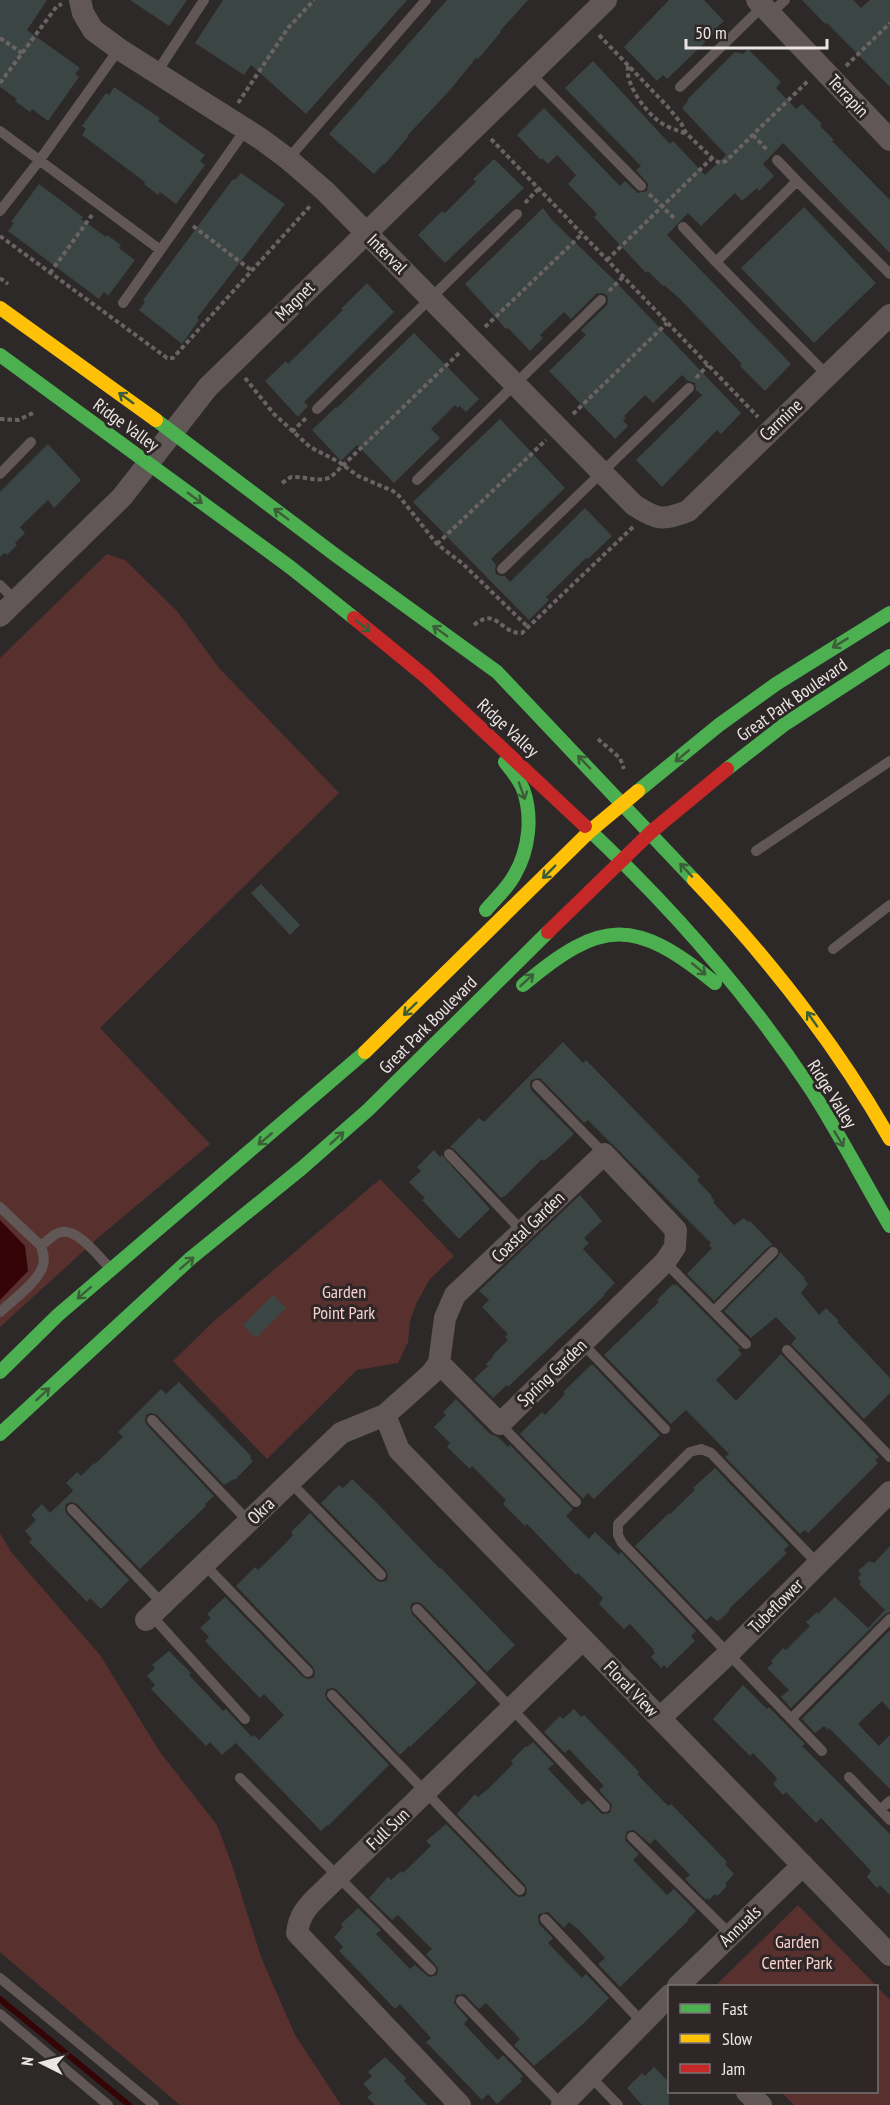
<svg xmlns="http://www.w3.org/2000/svg" width="890" height="2105" font-family="'PT Sans Narrow',sans-serif">
<style>
.green{fill:#58312e}
.water{fill:#340406}
.lines{fill:none;stroke-linecap:round;stroke-linejoin:round}
.stream{stroke:#340406;stroke-width:6}
.building{fill:#3b4544}
.path{stroke:#696363;stroke-width:4;stroke-dasharray:4.5 3;stroke-linecap:butt}
.lane{stroke:#605756;stroke-width:10}
.street{stroke:#605756;stroke-width:22}
.fast{stroke:#4caf50;stroke-width:14}
.slow{stroke:#ffc107;stroke-width:14}
.jam{stroke:#c62828;stroke-width:14}
.oneway{stroke:#3b5d37}
.labels{text-anchor:middle;stroke-width:6;stroke-linejoin:round;paint-order:stroke}
.street-label{font-size:18px;fill:#ebe6e6;stroke:#2f2727}
.park-label{font-size:18px;fill:#f9d1cd;stroke:#2f2727}
</style>
<rect width="100%" height="100%" fill="#2d2929"/>
<path class="green" d="M107 554 125 560 177 611 219 668 339 793 100 1028 210 1144 99 1237 0 1327V658Z
M380 1179 454 1256 430 1279 416 1304 410 1321 408 1342 398 1363 357 1370 267 1459 173 1361 213 1322Z
M0 1533 11 1552 100 1655 160 1752 217 1825 231 1862 261 1957 295 2035 341 2105H180L0 1952Z
M798 1905 890 2000V2105H794L781 2092H876V1986H715Z"/>
<path class="water" d="M0 1220 25 1246 28 1271 0 1300Z"/>
<g class="lines">
<path class="stream" d="M0 1999 129 2105"/>
</g>
<path class="building" d="M0 0H47L27 30 80 68 75 74 79 77 48 121 32 109 30 112 15 101 17 99 0 87Z
M130 0H187L169 26Z
M223 0H407L306 114 251 65 244 75 195 43Z
M447 0H528L500 31 501 32 478 59 476 58 450 90 407 136 408 137 384 165 383 164 374 174 329 134Z
M669 0H704L724 21 717 27 719 29 667 79 663 75 657 81 624 47Z
M802 0H853L861 8 870 0H890V87L827 23 825 24Z
M748 49 781 82 776 88 796 109 802 104 822 124 820 126 834 140 832 141 890 200V253L783 143 763 164 774 176 759 191 757 188 742 201 735 193 701 226 688 213 667 235 791 364 765 391 740 366 742 364 680 299 664 285 663 286 648 271 646 273 594 217 597 214 568 184 576 175 557 155 548 164 542 158 541 160 517 135 544 108 620 186 625 181 638 193 647 191 648 184 636 170 641 166 565 88 593 61 670 144 673 141 705 175 726 155 682 108 688 101 687 100 735 52 743 54Z
M114 87 160 118 158 121 205 155 200 161 205 165 176 204 160 192 158 195 144 184 145 182 82 135 86 129 82 126 106 93 109 95Z
M494 159 524 188 445 263 418 235 442 211 445 213 476 182 473 179Z
M241 173 285 204 197 318 199 320 182 344 139 310 145 302 143 300 233 179 235 180Z
M39 184 83 217 81 219 106 237 107 235 121 245 119 248 135 260 108 296 104 292 99 299 8 231 14 223 11 222Z
M804 207 876 283 814 343 741 268Z
M543 208 552 220 614 280 741 413 721 434 717 430 662 487 636 460 702 395 696 390 695 383 688 381 682 375 653 403 645 395 624 416 626 418 623 420 628 426 615 439 549 371 586 335 581 330 607 305 608 301 607 295 602 293 596 294 571 319 564 312 540 335 543 338 530 351 508 328 506 329 465 284Z
M367 283 394 312 304 402 308 406 298 417 265 381 286 361 288 364 343 310 341 309Z
M414 333 479 399 466 412 460 406 458 408 455 405 431 429 440 438 394 483 357 445 341 461 312 430 336 407 337 408Z
M500 419 565 488 491 559 496 565 495 570 496 574 501 576H505L510 582 585 508 612 536 588 559 586 558 546 597 549 600 529 620 413 502Z
M48 444 81 480 54 508 48 500 20 527 25 533 15 543 17 545 7 555 4 553 0 557V492Z
M261 884 300 925 290 935 251 893Z
M563 1042 583 1063 586 1060 700 1177 697 1180 712 1196 711 1197 715 1201 713 1202 734 1225 744 1218 748 1222 750 1221 773 1245 768 1247 714 1301 687 1274 712 1248 709 1245 711 1243 588 1120 584 1123 540 1078 531 1080 530 1084 531 1090 574 1134 550 1156 544 1161 542 1159 505 1196 501 1198 454 1149 450 1147 479 1118 484 1122Z
M434 1150 440 1157 442 1155 490 1209 459 1239 422 1200 425 1198 409 1182 421 1171 417 1167Z
M580 1195 602 1221 584 1238 589 1243 583 1249 615 1283 604 1294 605 1295 508 1387 507 1385 493 1398 474 1379 488 1366 486 1364 493 1357 492 1356 508 1340 505 1337 508 1334 482 1307 489 1300 479 1291Z
M780 1252 805 1278 804 1279 808 1284 801 1293 819 1315 826 1308 839 1321 837 1322 890 1378V1393L864 1419 791 1344 796 1338 776 1317 751 1338 724 1311 778 1257Z
M673 1284 675 1286 676 1284 740 1348 738 1350 742 1354 716 1380 736 1401 781 1354 879 1457 875 1460 878 1463 808 1533 805 1530 800 1534 725 1457 729 1454 686 1410 671 1424 604 1355 659 1302 657 1300Z
M273 1295 286 1308 256 1338 243 1325Z
M591 1365H593L660 1435 594 1499 588 1493 583 1499 520 1434 542 1412 545 1415 565 1394 563 1392Z
M179 1382 251 1456 250 1458 253 1461 235 1480 234 1479 224 1485 157 1415 151 1413 146 1415 145 1421 147 1425 214 1496 205 1504 206 1506 140 1569 77 1504 71 1502 66 1504 65 1510 67 1514 129 1580 101 1609 90 1598 87 1602 29 1542 32 1539 25 1531 36 1520 31 1515 42 1504 50 1513 72 1492 73 1490 66 1483 77 1472 81 1476 94 1463 95 1464 123 1437 118 1432 161 1389 166 1394Z
M456 1399 490 1434 498 1437 508 1447 510 1445 573 1509 566 1516 589 1539 595 1532 619 1555 621 1552 696 1631 691 1636 695 1641 667 1668 664 1665 661 1668 651 1657 655 1653 653 1651 654 1650 630 1624 624 1629 599 1604 603 1598 578 1573 576 1575 527 1524 525 1526 503 1504 506 1500 472 1466 470 1469 447 1447 450 1443 434 1427 446 1415 443 1412Z
M715 1468 789 1545 784 1550 787 1553 729 1609 730 1610 720 1620 717 1621 711 1616 706 1620 635 1546 669 1513 670 1514 695 1490 693 1488Z
M352 1479 375 1501 440 1569 441 1568 515 1645 487 1672 422 1604 419 1602 412 1603 410 1607 412 1614 477 1683 410 1747 409 1746 400 1755 337 1690 333 1688 327 1689 325 1694 327 1700 389 1765 328 1826 327 1825 321 1831 236 1743 222 1755 210 1742 206 1746 151 1689 155 1685 147 1676 155 1668 152 1665 169 1651 191 1673 189 1675 223 1711 226 1709 252 1737 254 1735 259 1740 284 1715 264 1694 260 1698 222 1659 205 1641 209 1637 200 1628 211 1618 207 1614 225 1597 303 1677 309 1679 314 1677 315 1671 313 1667 236 1586 255 1567 258 1570 284 1545 293 1535 291 1532 310 1513 376 1580 380 1582 386 1581 388 1576 386 1570 321 1503 339 1485 343 1488Z
M890 1546V1612L885 1614 791 1708 781 1697 789 1690 767 1668 773 1663 771 1661 783 1648 786 1650 810 1626 806 1622 817 1612 818 1614 835 1597 868 1628 885 1610 859 1584 861 1582 858 1578 861 1574 858 1571 869 1561 874 1563Z
M890 1630V1710L882 1701 858 1724 879 1746 890 1735V1789L829 1728 828 1730 824 1726 815 1733 802 1719Z
M743 1685 767 1709 769 1707 805 1744 802 1746 890 1834V1895L880 1885 877 1888 867 1877 871 1871 821 1818 816 1823 786 1792 783 1795 773 1784 777 1779 776 1777 753 1753 750 1756 713 1719Z
M574 1709 581 1717 584 1715 639 1772 637 1774 668 1806 671 1804 710 1844 727 1862 725 1864 734 1874 725 1884 727 1886 717 1896 715 1894 709 1900 707 1898 706 1900 685 1879 690 1875 655 1839 650 1844 634 1830 627 1831 625 1840 639 1854 633 1860 667 1895 674 1889 696 1911 687 1920 688 1921 620 1987 598 1964 605 1958 579 1930 569 1922 564 1928 548 1912 539 1914 538 1917 539 1924 553 1938 548 1943 582 1978 586 1974 609 1998 583 2024 534 2066 514 2045 520 2039 486 2003 479 2009 464 1994 456 1995 454 2003 468 2019 464 2024 498 2060 503 2055 523 2076 520 2079 522 2081 497 2104 488 2094 482 2100 426 2042 431 2038 400 2004 395 2009 348 1960 339 1951 343 1947 334 1937 343 1927 341 1924 358 1908 381 1930 376 1934 410 1969 415 1965 429 1977 437 1975 438 1968 426 1954 432 1949 398 1915 392 1920 369 1898 388 1877 391 1880 401 1871 403 1873 431 1846 426 1841 446 1824 515 1895 519 1897 525 1896 527 1891 525 1885 457 1814 475 1794 478 1797 488 1789 513 1764 511 1761 526 1746 527 1747 533 1742 554 1764 548 1769 582 1805 588 1800 602 1814 610 1813 612 1805 599 1790 604 1786 569 1749 565 1753 544 1732 560 1716 563 1719Z
M385 2057 406 2078 404 2081 427 2105H375L367 2097 372 2093 363 2084 372 2076 368 2072Z
M654 2067 669 2082V2105H642L627 2088 642 2073 645 2076Z"/>
<g class="lines">
<path class="path" d="M599 35 667 106 681 123 686 133 715 161 721 163 726 161 808 81
M0 38 22 53
M628 66C625 83 643 108 656 119 664 126 675 130 685 133
M846 66 890 23
M0 83 57 6 62 4
M238 103 288 28 314 0
M753 135 768 151
M491 139 758 417
M649 194 674 218
M525 203 539 188
M193 226 252 271
M0 236 167 358H173L311 205
M607 260 712 158
M50 273 92 215
M0 278 8 284
M609 291 623 277
M485 327 582 234
M245 378 274 414 310 447 339 462 358 476 393 491 399 496 437 544 463 564 529 628
M696 378 708 365
M573 414 667 323
M0 419 18 420 33 413
M292 432 307 417
M282 483 291 477C305 476 318 483 331 477L459 353
M437 544 546 440
M474 625C497 606 500 634 522 633L633 527
M598 739 620 758 624 769"/>
<path class="lane" d="M770 14 785 0
M157 72 204 0
M530 73 641 186
M680 87 763 6
M0 131 159 249
M288 159 426 0
M777 160 797 181
M0 211 39 161 119 49
M683 227 716 262
M123 303 246 129
M827 375 716 262 797 181 890 274
M317 409 517 214
M0 474 31 442
M417 480 601 300
M502 569 689 388
M0 585 16 601
M756 851 890 761
M833 949 890 905
M537 1085 604 1154
M449 1154 523 1232
M0 1207 41 1246C43 1252 45 1258 43 1265 40 1280 12 1301 0 1312
M41 1246C46 1242 51 1237 56 1234 74 1223 97 1255 109 1267
M665 1262 746 1344
M714 1311 773 1252
M582 1343 665 1429
M787 1350 890 1457
M152 1420 249 1522
M500 1424 576 1502
M290 1482 381 1575
M72 1509 163 1604
M818 1564 711 1453 701 1449 690 1452 618 1524V1535L622 1543 822 1751
M205 1565 308 1672
M417 1609 605 1807
M152 1616 245 1719
M332 1695 520 1890
M791 1719 890 1619
M849 1777 890 1820
M240 1778 431 1970
M880 1810 890 1801
M632 1837 731 1935
M545 1919 642 2022
M0 1978 154 2105
M461 2001 562 2105
M0 2014 108 2105
M590 2076 618 2105"/>
<path class="street" d="M80 0 83 13 93 30 119 49 261 139 288 159 325 191 634 505C657 520 663 521 688 511L890 315
M757 0 890 140
M0 616 122 497 208 387 606 0
M385 1415 399 1450 890 1955
M146 1620 341 1433 385 1415 431 1374 439 1363 445 1318 455 1295 604 1154 676 1230 675 1247 665 1262 500 1424 439 1363
M660 1718 728 1654 890 1492
M678 1986 803 1865
M747 2092 761 2105
M460 2105 297 1933C299 1917 305 1909 316 1898L583 1639
M562 2105 670 1995"/>
<path class="fast" d="M0 355 290 567 354 618
M156 420 338 557 497 672 694 880
M727 769 785 724 890 656
M638 791 719 725 776 684 890 613
M585 826C668 904 747 993 810 1088 839 1133 863 1180 890 1226
M486 910C496 898 508 888 515 874 529 850 533 816 523 789 519 779 511 770 505 762
M523 985C602 918 635 918 715 983
M0 1372 58 1315 365 1052
M0 1434 191 1258 302 1168 368 1110 548 932"/>
<path class="slow" d="M0 308 156 420
M694 880C769 959 836 1044 890 1139
M365 1052 590 831 638 791"/>
<path class="jam" d="M354 618 426 677 585 826
M548 932 651 832 727 769"/>
</g>
<defs><path id="oneway-shaft" d="M-6 0H5M1.5-3L5.5 0L1.5 3" fill="none" stroke-width="1.6" stroke-linecap="round" stroke-linejoin="round" transform="scale(1.5)"/></defs>
<g class="oneway">
<use href="#oneway-shaft" transform="translate(126 398) rotate(-144)"/>
<use href="#oneway-shaft" transform="translate(195 498) rotate(36)"/>
<use href="#oneway-shaft" transform="translate(281 514) rotate(-143)"/>
<use href="#oneway-shaft" transform="translate(363 626) rotate(39)"/>
<use href="#oneway-shaft" transform="translate(440 631) rotate(-144)"/>
<use href="#oneway-shaft" transform="translate(840 643) rotate(149)"/>
<use href="#oneway-shaft" transform="translate(682 756) rotate(140)"/>
<use href="#oneway-shaft" transform="translate(584 762) rotate(-134)"/>
<use href="#oneway-shaft" transform="translate(522 791) rotate(70)"/>
<use href="#oneway-shaft" transform="translate(686 870) rotate(-133)"/>
<use href="#oneway-shaft" transform="translate(549 872) rotate(135)"/>
<use href="#oneway-shaft" transform="translate(699 969) rotate(40)"/>
<use href="#oneway-shaft" transform="translate(527 980) rotate(-43)"/>
<use href="#oneway-shaft" transform="translate(410 1009) rotate(136)"/>
<use href="#oneway-shaft" transform="translate(812 1019) rotate(-125)"/>
<use href="#oneway-shaft" transform="translate(337 1138) rotate(-42)"/>
<use href="#oneway-shaft" transform="translate(265 1139) rotate(140)"/>
<use href="#oneway-shaft" transform="translate(839 1139) rotate(59)"/>
<use href="#oneway-shaft" transform="translate(187 1263) rotate(-41)"/>
<use href="#oneway-shaft" transform="translate(84 1293) rotate(139)"/>
<use href="#oneway-shaft" transform="translate(43 1394) rotate(-43)"/>
</g>
<g class="labels">
<g class="street-label">
<text transform="translate(848 96) rotate(47)" y="6">Terrapin</text>
<text transform="translate(387 254) rotate(45)" y="6">Interval</text>
<text transform="translate(295 301) rotate(-45)" y="6">Magnet</text>
<text transform="translate(781 420) rotate(-44)" y="6">Carmine</text>
<text transform="translate(126 425) rotate(36)" y="6">Ridge Valley</text>
<text transform="translate(792 700) rotate(-35)" y="6">Great Park Boulevard</text>
<text transform="translate(508 728) rotate(43)" y="6">Ridge Valley</text>
<text transform="translate(428 1025) rotate(-45)" y="6">Great Park Boulevard</text>
<text transform="translate(832 1094) rotate(58)" y="6">Ridge Valley</text>
<text transform="translate(528 1227) rotate(-44)" y="6">Coastal Garden</text>
<text transform="translate(552 1373) rotate(-44)" y="6">Spring Garden</text>
<text transform="translate(261 1511) rotate(-44)" y="6">Okra</text>
<text transform="translate(776 1606) rotate(-45)" y="6">Tubeflower</text>
<text transform="translate(631 1689) rotate(46)" y="6">Floral View</text>
<text transform="translate(388 1829) rotate(-44)" y="6">Full Sun</text>
<text transform="translate(740 1926) rotate(-44)" y="6">Annuals</text>
</g>
<g class="park-label">
<text x="344" y="1298">Garden<tspan x="344" dy="21">Point Park</tspan></text>
<text x="797" y="1948">Garden<tspan x="797" dy="21">Center Park</tspan></text>
</g>
</g>
<rect x="668" y="1985" width="210" height="108" fill="#2f2727" stroke="#7a7373" stroke-width="1.5"/>
<rect x="680" y="2004" width="30" height="9" fill="#4caf50" stroke="#7a7373" stroke-width="1.5"/>
<text x="722" y="2015" font-size="18" fill="#ebe6e6">Fast</text>
<rect x="680" y="2034" width="30" height="9" fill="#ffc107" stroke="#7a7373" stroke-width="1.5"/>
<text x="722" y="2045" font-size="18" fill="#ebe6e6">Slow</text>
<rect x="680" y="2064" width="30" height="9" fill="#c62828" stroke="#7a7373" stroke-width="1.5"/>
<text x="722" y="2075" font-size="18" fill="#ebe6e6">Jam</text>
<g transform="translate(42 2063) rotate(276)" stroke="#2f2727" stroke-width="4.5" paint-order="stroke">
<path d="M0-4.5L10 22L0 15L-10 22Z" fill="#ebe6e6"/>
<text y="-9" font-size="16" font-weight="bold" text-anchor="middle" fill="#ebe6e6">N</text>
</g>
<path d="M686 39v9h141v-9" fill="none" stroke="#ebe6e6" stroke-width="3"/>
<text x="695" y="39" font-size="18" fill="#ebe6e6" stroke="#2f2727" stroke-width="4.5" paint-order="stroke">50 m</text>
</svg>
